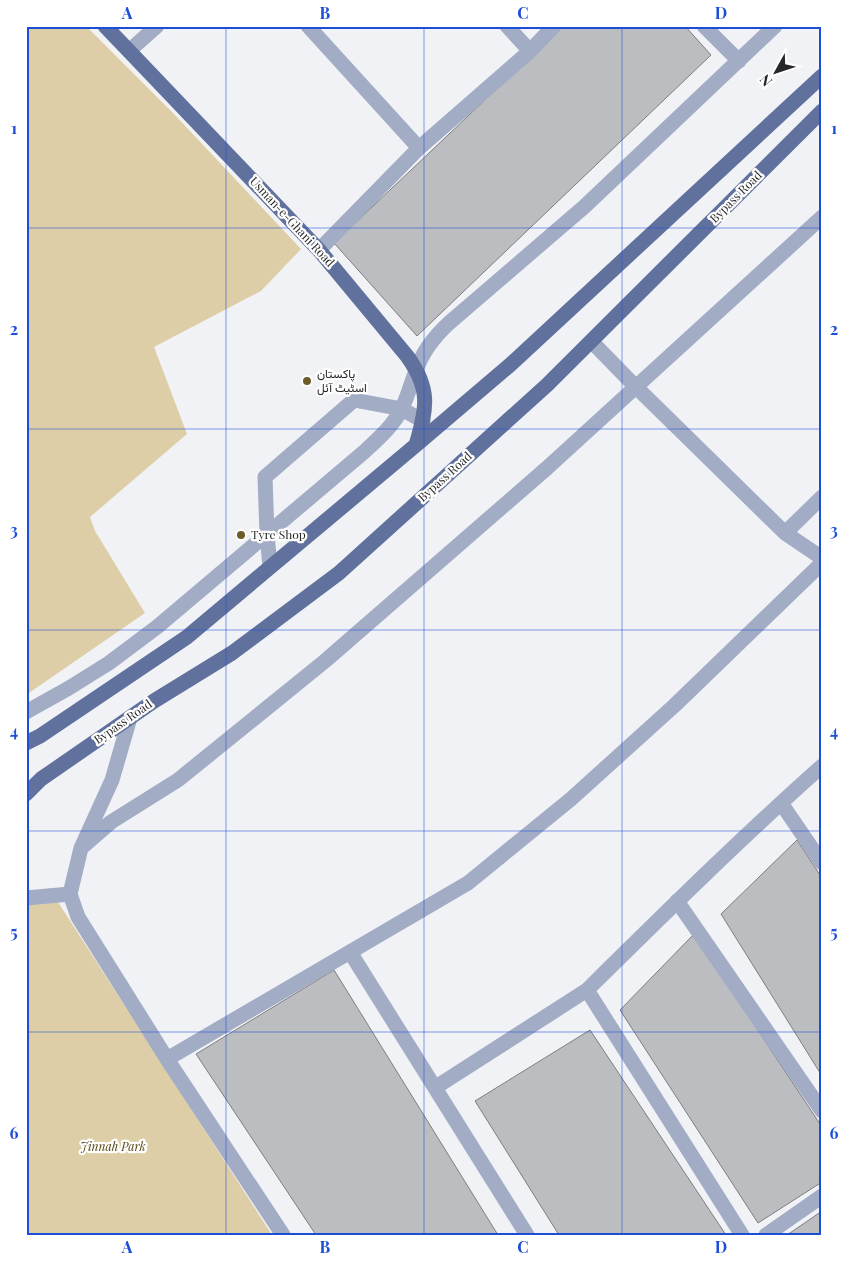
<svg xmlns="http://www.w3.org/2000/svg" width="848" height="1261" font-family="'Playfair Display',Vazirmatn,serif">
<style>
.green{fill:#ddcea7}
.building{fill:#bcbdc0;stroke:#7d7e81}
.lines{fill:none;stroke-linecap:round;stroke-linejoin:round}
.minor{stroke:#a2acc5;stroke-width:15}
.major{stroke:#61719d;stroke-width:15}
.grid{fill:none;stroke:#1d4ed8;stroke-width:1;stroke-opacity:0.55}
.poi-dot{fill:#6d5b29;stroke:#fff;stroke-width:2}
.labels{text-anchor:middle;stroke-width:4.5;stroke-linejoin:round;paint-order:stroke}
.street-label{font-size:12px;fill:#262728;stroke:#fff}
.poi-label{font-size:12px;fill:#262728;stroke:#fff;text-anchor:start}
.park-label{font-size:12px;font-style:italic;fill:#564616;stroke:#fff}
.neatline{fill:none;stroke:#1d4ed8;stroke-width:2}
.grid-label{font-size:16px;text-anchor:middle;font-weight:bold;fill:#1d4ed8}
</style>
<rect width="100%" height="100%" fill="#f1f2f6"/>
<path class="green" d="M26 26H86L173 113 301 249 261 291 154 347 187 434 90 517 95 531 145 613 26 695Z
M49 888 272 1235H26V897Z"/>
<path class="building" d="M563 26H685L711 55 417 336 334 243Z
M797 840 822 878V1076L721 914Z
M694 934 822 1127V1182L758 1223 620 1010Z
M334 970 498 1235H316L196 1054Z
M590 1030 726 1235H559L475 1101Z
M822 1211V1235H787Z"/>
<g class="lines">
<path class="minor" d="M308 26 419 148
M507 26 530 51
M704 26 739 61
M129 51 157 26
M319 250 419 148 530 51 554 26
M592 342 635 386 785 533 822 558
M785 533 822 497
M270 567 267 534 265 477 354 400 402 409 423 421
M26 712 69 688 109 663 157 627 364 452C378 439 394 425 402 408 408 396 411 383 416 371 422 352 435 336 449 323L584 207 775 26
M130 718 112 780 81 848 70 894 78 917 167 1059 283 1235
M781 803 822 863
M81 848 111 822 178 780 325 661 547 468 822 217
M26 898 70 894
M677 901 822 1111
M167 1059 350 952
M436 1087 587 990
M527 1235 350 952 468 883 571 799 675 705 822 563
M742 1235 587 990C664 914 741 838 822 766
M766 1235 822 1196"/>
<path class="major" d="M105 26 129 51 319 250 407 356C431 389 427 408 416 445
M26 743 40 736 187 637 416 445 510 365 822 76
M26 794 41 779 154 701 232 653 339 573 547 385 822 111"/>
</g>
<path class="grid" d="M226 26V1235M424 26V1235M622 26V1235M26 228H822M26 429H822M26 630H822M26 831H822M26 1032H822"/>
<g class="poi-dot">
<circle cx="307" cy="381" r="5"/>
<circle cx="241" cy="535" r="5"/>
</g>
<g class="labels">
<g class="street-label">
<text transform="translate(736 197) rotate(-45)" y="4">Bypass Road</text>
<text transform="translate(292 222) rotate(47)" y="4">Usman-e-Ghani Road</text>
<text transform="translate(445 477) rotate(-42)" y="4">Bypass Road</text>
<text transform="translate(123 722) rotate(-35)" y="4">Bypass Road</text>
</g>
<g class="poi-label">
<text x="317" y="378">پاکستان<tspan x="317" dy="14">اسٹیٹ آئل</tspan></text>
<text x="251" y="539">Tyre Shop</text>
</g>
<g class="park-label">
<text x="113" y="1151">Jinnah Park</text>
</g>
</g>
<rect width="848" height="1261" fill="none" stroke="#ffffff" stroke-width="55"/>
<g transform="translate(776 72) rotate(230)" stroke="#ffffff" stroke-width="4" paint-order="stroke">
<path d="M0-4L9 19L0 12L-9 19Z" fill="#262728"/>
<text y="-8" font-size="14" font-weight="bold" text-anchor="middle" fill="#262728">N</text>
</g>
<rect x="28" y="28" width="792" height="1206" class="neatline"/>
<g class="grid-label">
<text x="127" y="19">A</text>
<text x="325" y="19">B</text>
<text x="523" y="19">C</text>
<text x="721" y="19">D</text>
<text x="14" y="134">1</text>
<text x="834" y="134">1</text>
<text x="14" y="335">2</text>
<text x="834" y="335">2</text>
<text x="14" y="536">3</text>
<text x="834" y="536">3</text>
<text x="14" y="737">4</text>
<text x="834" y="737">4</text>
<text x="14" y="938">5</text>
<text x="834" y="938">5</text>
<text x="14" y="1139">6</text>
<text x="834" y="1139">6</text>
<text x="127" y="1253">A</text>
<text x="325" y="1253">B</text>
<text x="523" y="1253">C</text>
<text x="721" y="1253">D</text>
</g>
</svg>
